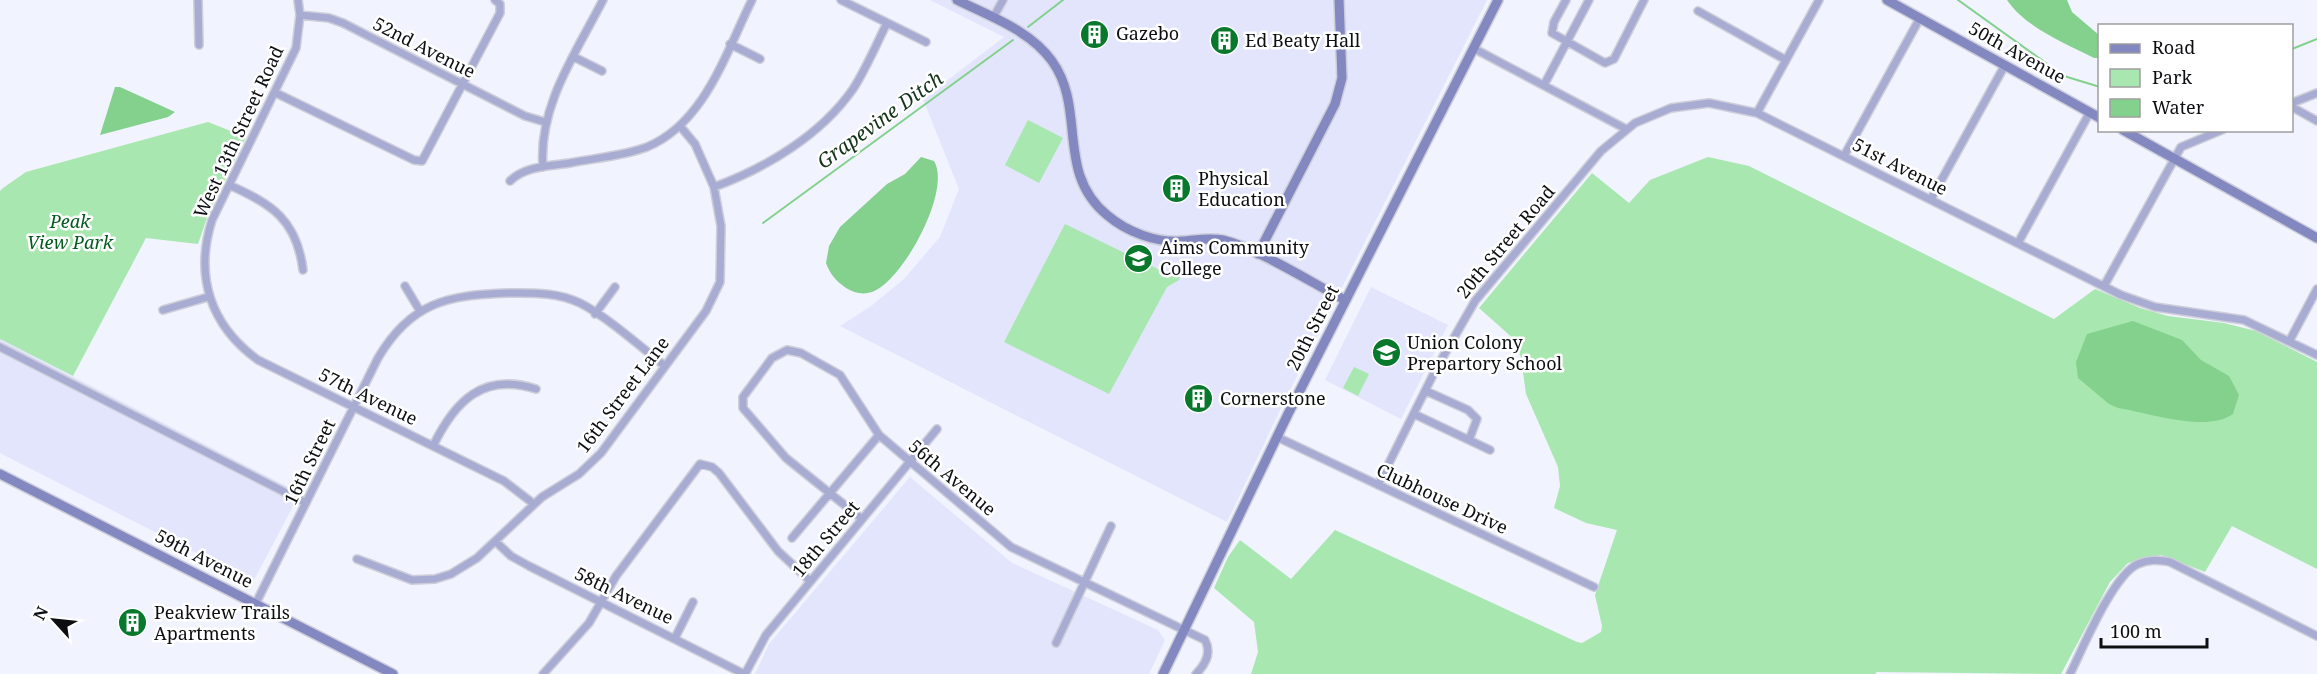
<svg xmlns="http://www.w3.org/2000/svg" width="2317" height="674" font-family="'Noto Serif',serif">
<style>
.built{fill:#e2e5fb}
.green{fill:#a8e7af}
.water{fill:#83d18d}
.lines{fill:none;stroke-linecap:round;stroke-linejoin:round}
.stream{stroke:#83d18d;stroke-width:2}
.street-casing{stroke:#cdced9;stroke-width:10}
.secondary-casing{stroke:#cdced9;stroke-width:12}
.street{stroke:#a8acd2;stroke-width:7}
.secondary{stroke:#8488c0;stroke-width:9}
.labels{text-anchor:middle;stroke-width:5;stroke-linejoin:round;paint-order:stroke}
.poi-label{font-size:18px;fill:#0d0e12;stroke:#fff;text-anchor:start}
.street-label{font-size:18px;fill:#0d0e12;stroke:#fff}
.park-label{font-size:18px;font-style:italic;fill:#005b1d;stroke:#fff}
.water-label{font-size:20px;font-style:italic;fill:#143419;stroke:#fff}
</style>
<rect width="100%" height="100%" fill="#f1f3ff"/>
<path class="built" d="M930 0H1487L1282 406 1227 522 840 326 870 307 904 279 940 237 959 189 923 99 1004 37Z
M1371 287 1448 325 1401 419 1325 380Z
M0 339 300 493 253 582 0 453Z
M910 477 1012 563 1158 630 1165 640 1149 674H755L769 644Z"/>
<path class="green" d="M1028 120 1063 138 1039 183 1005 165Z
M208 122 246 137 209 212 198 244 146 238 73 376 0 339V191L3 188 26 172Z
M1708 157 1749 166 2054 319 2095 289 2140 308 2168 316 2224 323 2256 331 2317 362V569L2232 526 2205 572 2161 555 2128 563 2110 582 2061 674 1877 672 1875 674H1251L1258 652 1254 622 1214 588 1228 557 1240 540 1291 579 1335 530 1577 642 1582 643 1601 632 1602 626 1595 595 1617 530 1586 523 1554 508 1560 486 1558 467 1526 394 1521 358 1516 341 1479 308 1592 173 1629 203 1650 180Z
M1065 224 1168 274H1181L1179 280 1167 287 1109 394 1004 342Z
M1354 367 1369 374 1358 396 1343 388Z"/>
<path class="water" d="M2007 0H2067L2072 12 2099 35V58H2094C2065 43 2026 28 2007 0Z
M115 87H120L175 112 168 117 100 135Z
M921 157 934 161C952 190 903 281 872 292 863 295 854 293 846 288 836 281 830 274 826 263L829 246 840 227 887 184 905 174Z
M2133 321 2182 340 2201 360 2229 376 2239 395 2233 414C2206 433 2150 413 2118 408L2109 404 2078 378 2076 362 2087 334Z"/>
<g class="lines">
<path class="stream" d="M1958 0 2064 76 2100 87
M1028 27 1063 0
M2292 49 2317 39
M763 223 1013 40"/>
<defs>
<path id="street" d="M198 0 199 45
M298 0 300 15 296 48 212 220C194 277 211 326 258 360L504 481 534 504
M841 0 926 42
M1566 0 1554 22 1552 33 1605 63 1614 59 1644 0
M1698 11 1786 60
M300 15 329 18 343 23 525 116 545 122
M993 18 1003 0
M730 44 760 59
M1473 48 1626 129
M574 57 602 71
M1544 85 1589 0
M276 93 414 160 422 161 500 13V4L495 0
M2292 103 2317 93
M2292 107 2317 121
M1757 113 1819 0
M1844 156 1920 18
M543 167C538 106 576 53 603 0
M510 181C525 166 550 166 570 163 595 158 623 156 647 147 705 123 726 52 752 0
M229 185C272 204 297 220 303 270
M714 187C766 168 821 135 853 89 866 69 876 45 887 23
M1931 199 2005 65
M2018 243 2090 112
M405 286 420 311
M2104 286 2181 147 2222 130
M163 310 208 297
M595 314 615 287
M2290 340 2317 289
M0 347 306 503
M1426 391 1468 410 1477 419 1469 440
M1414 414 1490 450
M1277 437 1594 587
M433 446C455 401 483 372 536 389
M1378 485 1436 369 1475 301 1601 151 1635 123 1671 108 1709 103 1757 113 2121 295 2155 307 2244 320 2317 355
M862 519 786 458 743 408V397L772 358 787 350 801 353 840 375 879 435 1011 547 1205 640C1212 653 1205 665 1196 674
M792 538 879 435
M495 541 511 556 529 566 744 674
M357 559 412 580 435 579 451 574 477 558 542 497 579 474 601 453 706 311 720 282 721 226 714 187 695 144 680 126
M256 603 378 358C411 302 448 295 508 293 534 293 557 292 580 303 606 316 641 347 665 366
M675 638 693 602
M1056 643 1111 526
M543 674 589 623 616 576 700 464 712 467 719 473 778 551 810 581
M745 674 766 635 937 429
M2070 674C2083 648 2113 575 2138 564 2149 559 2159 560 2170 562L2317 636"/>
<path id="secondary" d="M957 0C989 16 1030 30 1052 61 1087 110 1055 172 1107 215 1127 232 1156 243 1182 241 1197 240 1209 237 1223 240 1257 248 1312 283 1345 300
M1887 0 2100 118
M2123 130 2317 238
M1258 254 1335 104 1342 78 1339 0
M0 474 393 674
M1163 674 1288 414 1498 0"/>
</defs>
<use href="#street" class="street-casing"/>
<use href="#secondary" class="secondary-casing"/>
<use href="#street" class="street"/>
<use href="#secondary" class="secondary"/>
</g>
<defs>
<symbol id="building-disc" viewBox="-11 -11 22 22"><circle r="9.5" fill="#08782c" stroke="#fff"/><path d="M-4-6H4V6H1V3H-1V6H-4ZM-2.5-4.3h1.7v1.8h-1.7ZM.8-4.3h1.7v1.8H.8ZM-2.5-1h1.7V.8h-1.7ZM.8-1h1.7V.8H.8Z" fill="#fff"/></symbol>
<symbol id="university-disc" viewBox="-11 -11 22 22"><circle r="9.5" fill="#08782c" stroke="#fff"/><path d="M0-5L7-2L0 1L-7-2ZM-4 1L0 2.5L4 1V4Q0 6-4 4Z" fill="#fff"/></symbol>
<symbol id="school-disc" viewBox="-11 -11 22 22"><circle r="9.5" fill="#08782c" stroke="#fff"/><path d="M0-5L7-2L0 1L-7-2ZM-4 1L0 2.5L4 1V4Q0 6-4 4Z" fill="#fff"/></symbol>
</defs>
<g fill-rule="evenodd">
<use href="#building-disc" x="1078" y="18" width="33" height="33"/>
<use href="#building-disc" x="1208" y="24" width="33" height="33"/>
<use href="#building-disc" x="1160" y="172" width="33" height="33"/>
<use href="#university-disc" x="1122" y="242" width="33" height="33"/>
<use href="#school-disc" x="1370" y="336" width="33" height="33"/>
<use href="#building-disc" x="1182" y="382" width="33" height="33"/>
<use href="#building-disc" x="116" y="606" width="33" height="33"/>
</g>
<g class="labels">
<g class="poi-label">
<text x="1116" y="40">Gazebo</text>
<text x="1245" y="47">Ed Beaty Hall</text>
<text x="1198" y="185">Physical<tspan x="1198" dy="21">Education</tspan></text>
<text x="1160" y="254">Aims Community<tspan x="1160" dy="21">College</tspan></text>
<text x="1407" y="349">Union Colony<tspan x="1407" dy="21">Prepartory School</tspan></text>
<text x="1220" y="405">Cornerstone</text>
<text x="154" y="619">Peakview Trails<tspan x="154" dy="21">Apartments</tspan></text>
</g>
<g class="street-label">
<text transform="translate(424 48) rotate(27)" y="6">52nd Avenue</text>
<text transform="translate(2017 53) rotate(29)" y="6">50th Avenue</text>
<text transform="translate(239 132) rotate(-65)" y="6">West 13th Street Road</text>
<text transform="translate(1900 167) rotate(27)" y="6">51st Avenue</text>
<text transform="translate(1506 242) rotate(-50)" y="6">20th Street Road</text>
<text transform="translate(1313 328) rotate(-63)" y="6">20th Street</text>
<text transform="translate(623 395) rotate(-53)" y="6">16th Street Lane</text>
<text transform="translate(368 397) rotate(26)" y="6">57th Avenue</text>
<text transform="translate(310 462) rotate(-64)" y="6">16th Street</text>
<text transform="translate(952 478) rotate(40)" y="6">56th Avenue</text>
<text transform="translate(1442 499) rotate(25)" y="6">Clubhouse Drive</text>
<text transform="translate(826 539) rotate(-50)" y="6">18th Street</text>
<text transform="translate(204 559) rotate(27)" y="6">59th Avenue</text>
<text transform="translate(624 596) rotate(26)" y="6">58th Avenue</text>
</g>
<g class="park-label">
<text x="70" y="228">Peak<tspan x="70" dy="21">View Park</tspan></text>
</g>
<g class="water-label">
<text transform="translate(880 120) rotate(-36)" y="7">Grapevine Ditch</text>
</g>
</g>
<rect x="2098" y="24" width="195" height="108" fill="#ffffff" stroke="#9e9fa0" stroke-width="1.5"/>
<rect x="2110" y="44" width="30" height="9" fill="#8488c0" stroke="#9e9fa0" stroke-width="1.5"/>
<text x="2152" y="54" font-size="18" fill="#0d0e12">Road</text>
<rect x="2110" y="69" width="30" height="18" fill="#a8e7af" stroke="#9e9fa0" stroke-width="1.5"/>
<text x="2152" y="84" font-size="18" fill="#0d0e12">Park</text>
<rect x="2110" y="99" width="30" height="18" fill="#83d18d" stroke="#9e9fa0" stroke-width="1.5"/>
<text x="2152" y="114" font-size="18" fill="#0d0e12">Water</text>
<g transform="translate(54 620) rotate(297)" stroke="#ffffff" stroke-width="4.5" paint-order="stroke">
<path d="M0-4.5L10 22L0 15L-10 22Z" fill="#0d0e12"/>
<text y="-9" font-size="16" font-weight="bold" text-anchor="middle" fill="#0d0e12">N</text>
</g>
<path d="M2101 638v9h106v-9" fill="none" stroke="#0d0e12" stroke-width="3"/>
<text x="2110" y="638" font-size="18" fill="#0d0e12" stroke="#ffffff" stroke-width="4.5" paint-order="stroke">100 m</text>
</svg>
